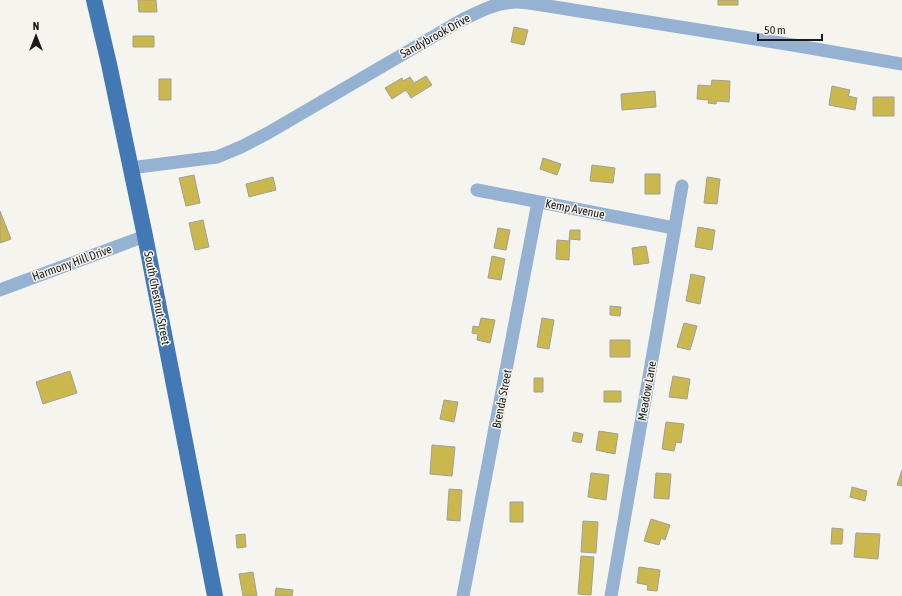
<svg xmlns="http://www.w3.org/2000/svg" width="902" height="596" font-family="'Asap Condensed',sans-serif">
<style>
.building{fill:#cab74d;stroke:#a1a09b}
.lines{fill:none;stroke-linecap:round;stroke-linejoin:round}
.minor{stroke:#95b2d3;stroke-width:13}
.major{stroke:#4278b3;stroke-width:16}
.labels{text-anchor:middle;stroke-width:3;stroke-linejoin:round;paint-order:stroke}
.street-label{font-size:12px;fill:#1b1b19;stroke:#f5f4ee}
</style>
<rect width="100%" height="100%" fill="#f5f4ee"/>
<path class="building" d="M138 0H156L157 12H139Z
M718 0H738V5H718Z
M514 27 528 30 524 45 511 42Z
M133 36H154V47H133Z
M426 76 432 85 411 98 406 90 392 99 385 88 402 78 403 81 410 77 414 83Z
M159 79H171V100H159Z
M712 80 730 81 729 102 717 101 716 104 708 103 709 100 697 99 698 85 711 86Z
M832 86 850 90 848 96 857 98 855 110 829 105Z
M655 91 656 107 622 110 621 94Z
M873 97H894V116H873Z
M543 158 561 164 557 175 540 169Z
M592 165 615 168 613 183 590 181Z
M645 174H660V194H645Z
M194 175 200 203 186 206 179 178Z
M273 177 276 190 249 197 246 184Z
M707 177 720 179 717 204 704 203Z
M0 211 11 239 0 243Z
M203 220 209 247 195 250 189 223Z
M698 227 715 230 712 250 695 247Z
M498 228 510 230 506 250 494 248Z
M570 230H580V240L570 239 569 260 556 259 557 240 569 241Z
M646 246 649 263 634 265 632 248Z
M492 256 505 259 501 280 488 278Z
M691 274 705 277 700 304 686 301Z
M610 306 621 307 620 316 610 315Z
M481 318 495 320 490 343 477 340 478 334 472 333 473 326 479 327Z
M542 318 554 320 549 349 537 347Z
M684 323 697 326 690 350 677 347Z
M610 340H630V357H610Z
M70 371 77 393 43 404 36 382Z
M673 376 690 379 687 399 669 397Z
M534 378H543V392H534Z
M604 391H621V402H604Z
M444 400 458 402 454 422 440 419Z
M666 422 684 424 681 443 676 442 674 451 662 449Z
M599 431 618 434 615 454 596 450Z
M574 432 583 434 581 443 572 441Z
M432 445 455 447 452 476 430 474Z
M902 470V486L897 485Z
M591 473 609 475 606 500 588 497Z
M656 473 671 474 669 499 654 498Z
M852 487 867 491 865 501 850 497Z
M449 489 462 490 460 521 447 520Z
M510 502H523V522H510Z
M651 519 670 525 665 540 661 538 659 545 644 541Z
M583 521 598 522 596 553 581 552Z
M832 528 843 529 842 544H831Z
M856 533 880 534 878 559 854 557Z
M245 534 246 547 237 548 236 535Z
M581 556 594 557 591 595 578 594Z
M639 567 660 570 657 591 647 590 648 585 637 583Z
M253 572 257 596H243L239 574Z
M276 588 293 590 292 596H275Z"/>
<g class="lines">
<path class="minor" d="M130 168 217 157 241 147 268 133 460 21C478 12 496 2 517 2 525 2 534 4 542 5L793 45 902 64
M477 190 674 228
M0 290 145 236
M463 596 538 202
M611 596 682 186"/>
<path class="major" d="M94 0 109 64 145 236 215 596"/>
</g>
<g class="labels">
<g class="street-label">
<text transform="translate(435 36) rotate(-29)" y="4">Sandybrook Drive</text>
<text transform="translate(575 209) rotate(11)" y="4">Kemp Avenue</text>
<text transform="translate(72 263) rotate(-20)" y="4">Harmony Hill Drive</text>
<text transform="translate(157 298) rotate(79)" y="4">South Chestnut Street</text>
<text transform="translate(647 391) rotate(-80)" y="4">Meadow Lane</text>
<text transform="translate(502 399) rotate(-79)" y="4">Brenda Street</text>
</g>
</g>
<g transform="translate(36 36)" stroke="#f5f4ee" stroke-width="3" paint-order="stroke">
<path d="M0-3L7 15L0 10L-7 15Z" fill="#1b1b19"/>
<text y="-6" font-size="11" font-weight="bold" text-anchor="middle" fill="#1b1b19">N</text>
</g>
<path d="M758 34v6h64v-6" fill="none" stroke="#1b1b19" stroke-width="2"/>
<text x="764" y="34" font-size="12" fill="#1b1b19" stroke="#f5f4ee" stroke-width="3" paint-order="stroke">50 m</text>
</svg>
